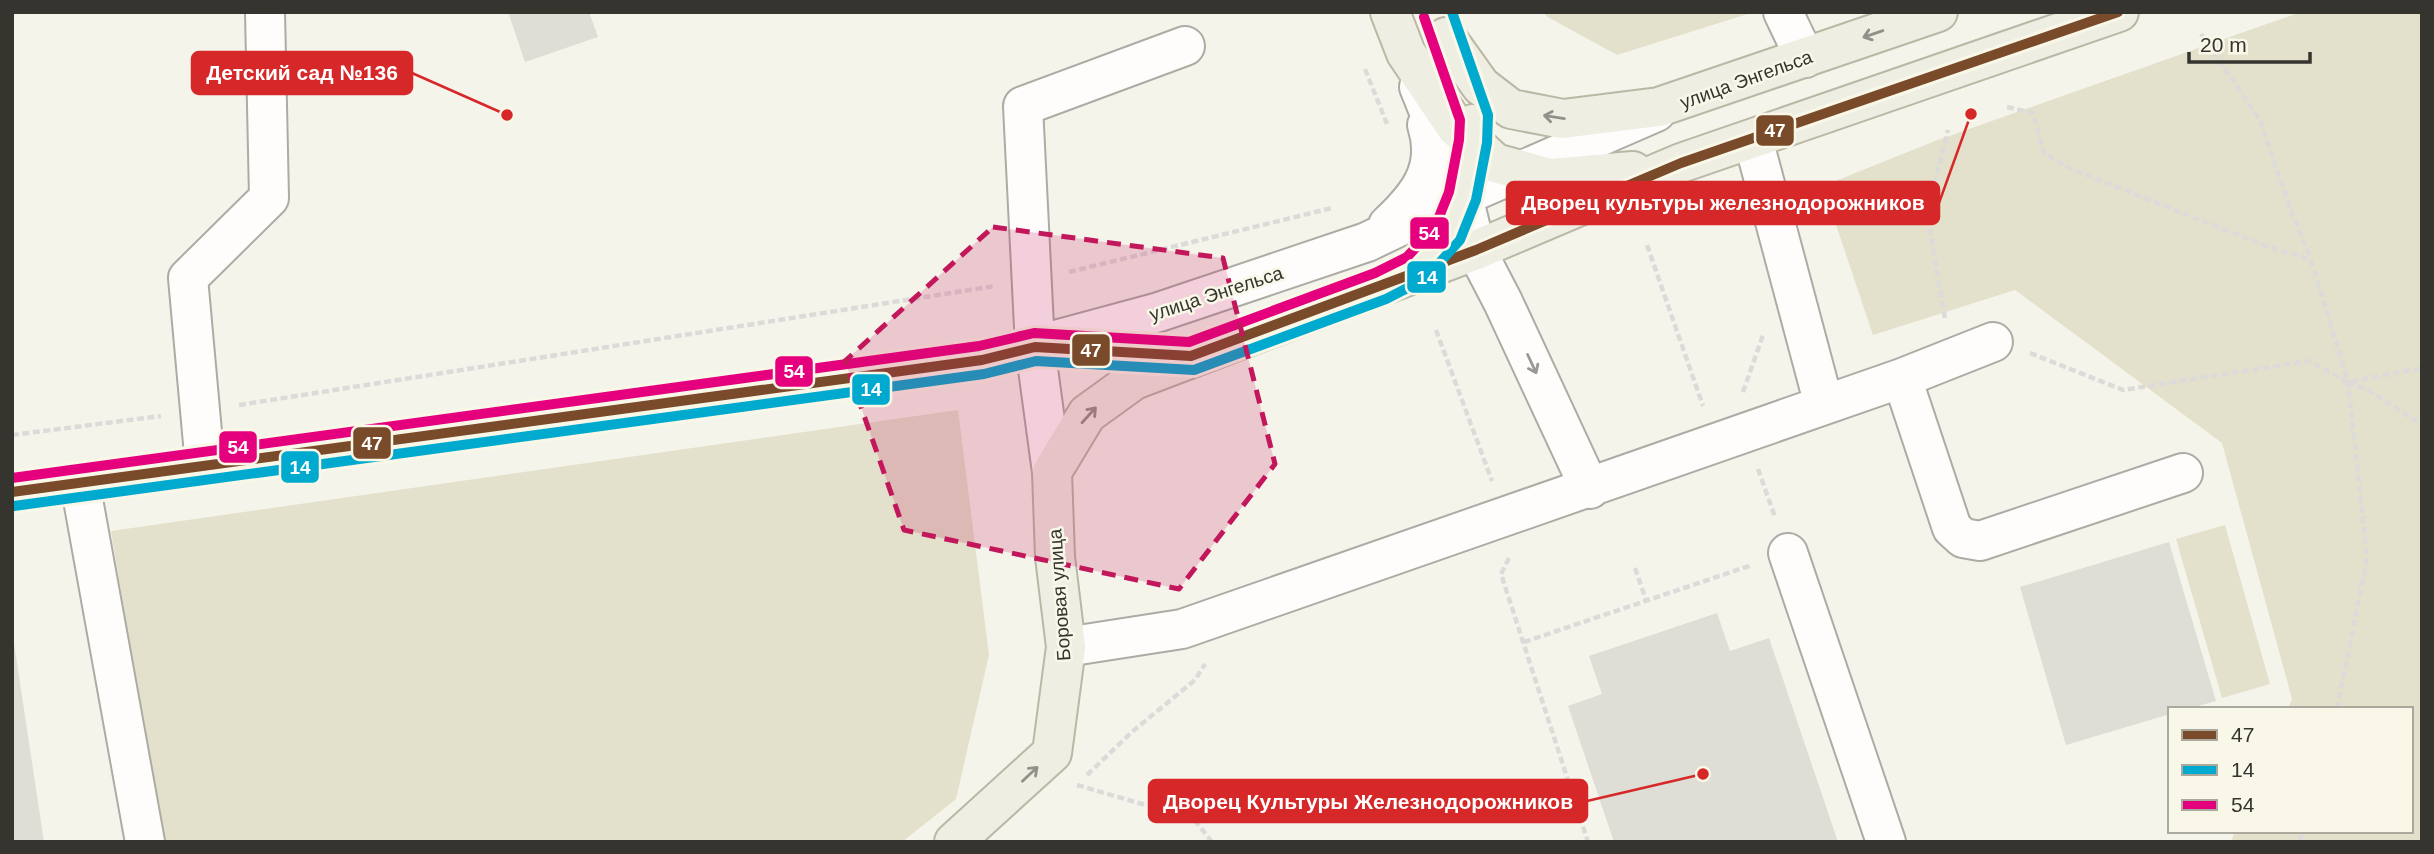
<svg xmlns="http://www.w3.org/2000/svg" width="2434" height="854" font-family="Arial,sans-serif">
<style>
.green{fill:#e3e1cb}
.building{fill:#deddd6}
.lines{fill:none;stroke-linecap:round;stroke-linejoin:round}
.minor-casing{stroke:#acaca5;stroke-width:42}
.major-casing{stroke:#bab8a4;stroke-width:42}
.path{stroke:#dcdbd9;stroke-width:4.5;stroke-dasharray:7 3.5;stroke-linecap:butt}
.minor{stroke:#fefdfc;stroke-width:38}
.major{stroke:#efeee3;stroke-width:38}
.bus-1-casing{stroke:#f9f7e7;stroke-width:16}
.bus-2-casing{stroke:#f9f7e7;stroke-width:16}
.bus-3-casing{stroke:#f9f7e7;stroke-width:16}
.bus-1{stroke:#7a4b2a;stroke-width:10}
.bus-2{stroke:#00a9ce;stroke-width:10}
.bus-3{stroke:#e5007d;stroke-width:10}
.oneway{stroke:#929189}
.oneway2{stroke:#9a9896}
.marked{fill:#c2185b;fill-opacity:0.2;stroke:#c2185b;stroke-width:5;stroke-dasharray:14 9;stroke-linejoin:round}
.labels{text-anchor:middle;stroke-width:5;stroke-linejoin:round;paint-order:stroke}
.street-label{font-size:19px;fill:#35342f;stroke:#f9f7e7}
.leader{fill:none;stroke:#d62828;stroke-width:2.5}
.callout-dot{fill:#d62828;stroke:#f9f7e7;stroke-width:2.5}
.callout{fill:#d62828;stroke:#d62828;stroke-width:2.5}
.callout-label{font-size:21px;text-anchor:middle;font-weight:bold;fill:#fff}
.line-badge{stroke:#f9f7e7;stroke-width:2.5}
.badge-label{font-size:19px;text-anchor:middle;font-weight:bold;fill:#fff}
</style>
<rect width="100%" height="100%" fill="#f5f4eb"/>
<path class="green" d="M1545 12H1754L1617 55 1546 16Z
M2301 12H2422V842H2231L2235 831H2411V709H2288L2292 699 2222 443 2015 290 1873 335 1823 186 1935 141Z
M958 410 989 655 956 799 902 842H162L111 531Z
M2225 525 2270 684 2222 698 2176 539Z"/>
<path class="building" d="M508 12H589L598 37 525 62Z
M2169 542 2216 701 2188 709H2170V714L2066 745 2020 587Z
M1717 613 1730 651 1769 638 1838 842H1614L1568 706 1602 694 1589 656Z
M14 643 44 842H12Z"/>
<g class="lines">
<defs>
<path id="minor" d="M1783 12 1805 58
M1419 87 1463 196 1476 250 1503 302 1590 489
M1753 139 1824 405
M1388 225C1418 197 1441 169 1427 125
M1065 349 1191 356
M1902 378 1993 342
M205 465 188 278 269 198 265 12
M1052 472 1035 347 1023 106 1185 46
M80 483 145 842
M12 492 982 360 1159 312 1367 242 1463 196 1656 112
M1788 553 1886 842
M1066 647 1182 629 1902 378 1952 528 1963 538 1980 541 2183 473"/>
<path id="major" d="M1390 12 1406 53 1456 127 1495 163 1550 178 1633 171
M1446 37 1481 86 1511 109 1563 119 1659 107 1938 12
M1414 270C1458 236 1472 177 1473 124
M954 842 1052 753 1066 647 1055 557 1052 472 1087 414 1134 380 1476 250 1681 163 2119 12"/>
</defs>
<use href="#minor" class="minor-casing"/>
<use href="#major" class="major-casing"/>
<path class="path" d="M2201 34 2260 120 2292 213 2311 259
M1365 69 1387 124
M2007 107 2033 113 2044 154 2074 170 2266 246 2311 260 2348 382 2367 559 2337 709
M1647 245 1703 406
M1069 272 1332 208
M1945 318 1927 214 1948 130
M1436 330 1492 481
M2030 353 2123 390 2308 361 2348 382 2422 368
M2348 382 2368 390 2422 425
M1743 392 1763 335
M239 405 995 286
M12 435 161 416
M1758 469 1775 517
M1509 558 1501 574 1588 842
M1635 568 1646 600
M1524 642 1752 565
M1087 775 1133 731 1195 680 1205 664
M1077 785 1142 804 1186 809 1212 842
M2300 842 2303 831"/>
<use href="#minor" class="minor"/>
<use href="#major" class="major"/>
<defs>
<path id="bus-1" d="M12 492 982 360 1035 347 1191 356 1476 250 1681 163 2118 12"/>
<path id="bus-2" d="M14 506 984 374 1036 361 1194 370 1386 299 1425 279 1460 240 1476 200 1487 143 1488 115 1452 12"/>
<path id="bus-3" d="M12 478 979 346 1034 333 1189 342 1375 273 1407 257 1435 227 1449 192 1459 140 1460 120 1424 17"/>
</defs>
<use href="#bus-1" class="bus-1-casing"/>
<use href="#bus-2" class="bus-2-casing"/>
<use href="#bus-3" class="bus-3-casing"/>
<use href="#bus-1" class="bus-1"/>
<use href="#bus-2" class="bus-2"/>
<use href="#bus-3" class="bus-3"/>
</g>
<defs><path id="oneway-shaft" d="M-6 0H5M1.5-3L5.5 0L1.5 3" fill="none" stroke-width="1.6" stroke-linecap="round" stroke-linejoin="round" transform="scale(1.75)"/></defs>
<g class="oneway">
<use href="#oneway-shaft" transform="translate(1873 34) rotate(161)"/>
<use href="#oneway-shaft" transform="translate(1554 117) rotate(-171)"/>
<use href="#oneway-shaft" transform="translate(1089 415) rotate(-48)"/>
<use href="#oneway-shaft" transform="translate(1030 774) rotate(-43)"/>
</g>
<use class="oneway2" href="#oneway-shaft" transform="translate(1532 364) rotate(65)"/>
<path class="marked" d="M993 227 1223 258 1275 464 1179 589 904 530 845 361Z"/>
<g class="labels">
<g class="street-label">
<text transform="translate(1746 79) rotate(-20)" y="7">улица Энгельса</text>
<text transform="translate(1216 293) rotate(-18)" y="7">улица Энгельса</text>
<text transform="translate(1059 595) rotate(-94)" y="7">Боровая улица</text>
</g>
</g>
<path class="leader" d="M507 115L412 73M1971 114L1939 203M1703 774L1587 801"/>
<g class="callout-dot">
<circle cx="507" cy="115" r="7"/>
<circle cx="1971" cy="114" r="7"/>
<circle cx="1703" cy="774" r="7"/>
</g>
<g class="callout">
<rect x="192" y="52" width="220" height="42" rx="7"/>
<rect x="1507" y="182" width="432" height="42" rx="7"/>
<rect x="1149" y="780" width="438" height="42" rx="7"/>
</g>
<g class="callout-label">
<text x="302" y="80">Детский сад №136</text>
<text x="1723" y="210">Дворец культуры железнодорожников</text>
<text x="1368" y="809">Дворец Культуры Железнодорожников</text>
</g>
<g class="line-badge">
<rect x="1755" y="114" width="40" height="33" rx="7" fill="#7a4b2a"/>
<rect x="1409" y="216" width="41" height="34" rx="7" fill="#e5007d"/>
<rect x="1406" y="260" width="41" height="34" rx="7" fill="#00a9ce"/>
<rect x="1071" y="333" width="40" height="34" rx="7" fill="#7a4b2a"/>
<rect x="774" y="355" width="40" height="33" rx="7" fill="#e5007d"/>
<rect x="851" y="373" width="40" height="33" rx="7" fill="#00a9ce"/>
<rect x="352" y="426" width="40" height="34" rx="7" fill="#7a4b2a"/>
<rect x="218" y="430" width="40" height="34" rx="7" fill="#e5007d"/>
<rect x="280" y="450" width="40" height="34" rx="7" fill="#00a9ce"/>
</g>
<g class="badge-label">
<text x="1775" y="137">47</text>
<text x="1429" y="240">54</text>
<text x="1427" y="284">14</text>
<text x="1091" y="357">47</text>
<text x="794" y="378">54</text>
<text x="871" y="396">14</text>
<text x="372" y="450">47</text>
<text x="238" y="454">54</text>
<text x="300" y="474">14</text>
</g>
<rect width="2434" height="854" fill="none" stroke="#35342f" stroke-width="28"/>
<rect x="2168" y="707" width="245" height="126" fill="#f9f7e7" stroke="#aba99d" stroke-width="2"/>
<rect x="2182" y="730" width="35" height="10" fill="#7a4b2a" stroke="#aba99d" stroke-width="2"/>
<text x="2231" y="742" font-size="21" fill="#35342f">47</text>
<rect x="2182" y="765" width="35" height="10" fill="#00a9ce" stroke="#aba99d" stroke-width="2"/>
<text x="2231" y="777" font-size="21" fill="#35342f">14</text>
<rect x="2182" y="800" width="35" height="10" fill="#e5007d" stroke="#aba99d" stroke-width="2"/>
<text x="2231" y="812" font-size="21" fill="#35342f">54</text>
<path d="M2189 52v10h121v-10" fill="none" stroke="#35342f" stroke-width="3.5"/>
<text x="2200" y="52" font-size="21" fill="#35342f" stroke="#f9f7e7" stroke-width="5" paint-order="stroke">20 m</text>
</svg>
